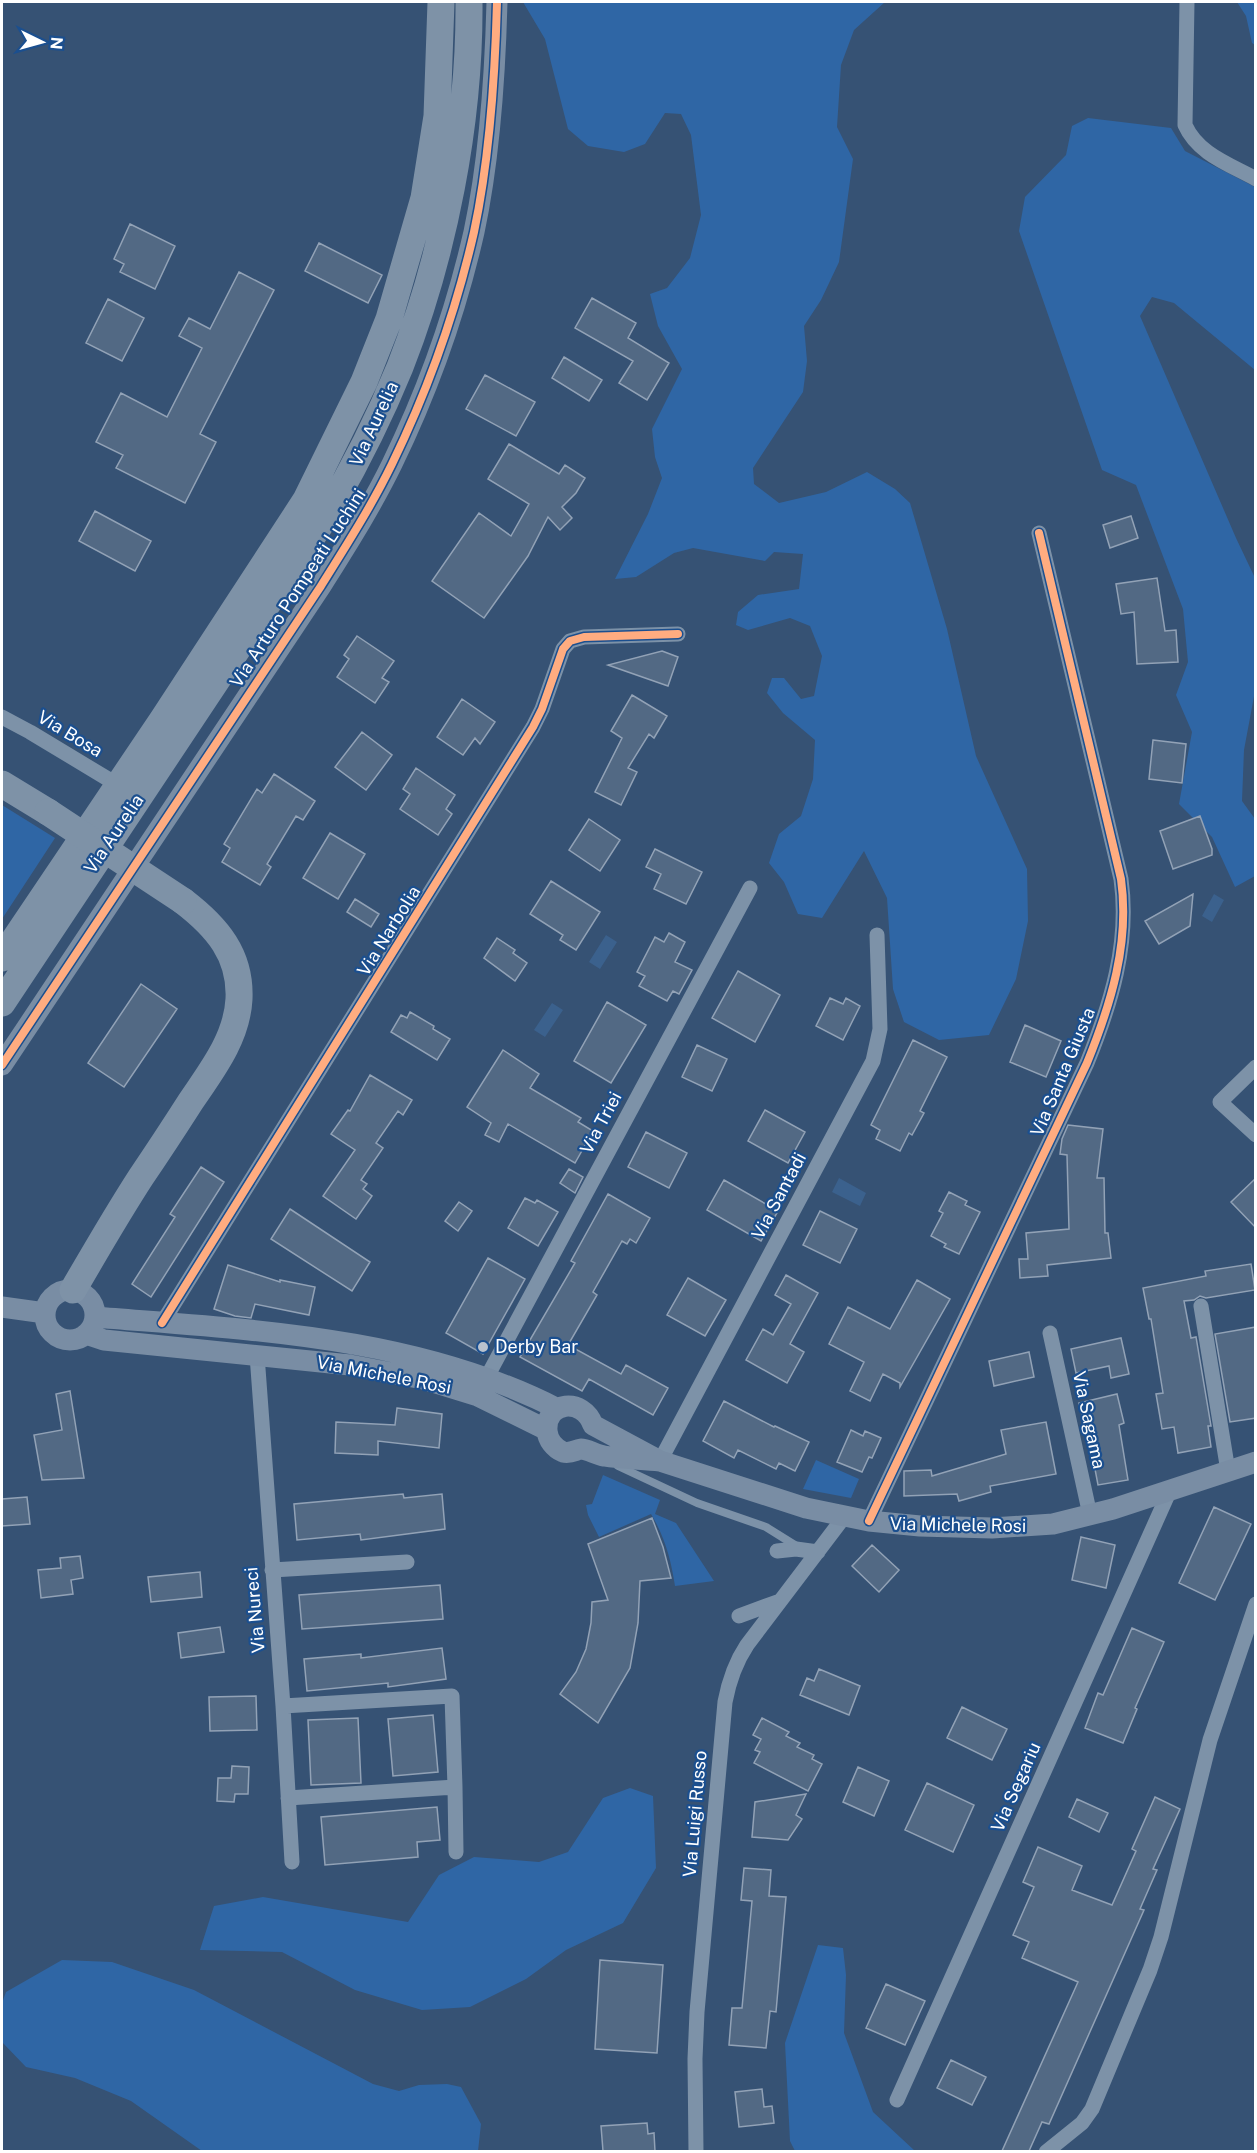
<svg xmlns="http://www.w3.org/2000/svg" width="1257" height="2153" font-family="'Public Sans',sans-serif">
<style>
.green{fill:#2f66a5}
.water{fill:#3b618d}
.building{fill:#526984;stroke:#92a2b6;stroke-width:1.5}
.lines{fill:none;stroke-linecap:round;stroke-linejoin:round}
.lane{stroke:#7d92a8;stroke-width:8}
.street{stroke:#7d92a8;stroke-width:15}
.secondary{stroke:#798da4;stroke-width:21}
.highway{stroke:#7e92a7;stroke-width:27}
.highway-bridge{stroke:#7e92a7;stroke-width:27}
.cycleway-casing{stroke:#1b4f8f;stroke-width:11}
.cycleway{stroke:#ffac80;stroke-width:8}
.poi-dot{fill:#b9c2ce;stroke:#1b4f8f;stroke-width:2}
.labels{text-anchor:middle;stroke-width:4.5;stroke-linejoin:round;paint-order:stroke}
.street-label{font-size:18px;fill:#fff;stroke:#1b4f8f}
.poi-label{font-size:18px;fill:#fff;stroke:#1b4f8f;text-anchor:start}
</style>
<rect width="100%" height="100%" fill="#365274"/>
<path class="green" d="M523 2H885L854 30 841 65 837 127 853 159 839 262 821 300 804 326 807 361 803 392 753 468 754 484 779 503 826 492 867 472 895 489 910 503 947 629 976 756 1027 869 1028 921 1016 979 989 1035 939 1040 904 1022 893 989 887 898 864 851 822 918 798 914 784 882 769 863 779 834 801 816 813 779 815 740 783 713 767 693 772 678H784L801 699 814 696 822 656 810 626 790 618 748 630 736 625 738 612 758 595 799 589 803 554 774 552 765 561 693 548 674 553 636 577 615 579 648 514 662 478 655 457 652 429 682 369 658 326 650 294 667 288 690 258 701 215 691 135 681 114 665 113 645 144 624 152 588 146 568 129 545 39Z
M1237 2H1255V45L1252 43 1246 16Z
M1088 118 1171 128 1185 151 1255 187V370L1174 303 1152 297 1140 316 1236 538 1255 578V691L1244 750 1242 801 1255 819V876L1235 887 1212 837 1179 804 1192 732 1176 695 1188 662 1183 609 1136 485 1102 470 1019 231 1025 197 1066 155 1072 126Z
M2 805 55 838 2 919Z
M816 1460 859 1479 851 1498 803 1489Z
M603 1475 660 1500 655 1514 676 1523 714 1581 675 1586C671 1560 665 1537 651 1514L599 1537 588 1515 586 1505 592 1504Z
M630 1788 653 1796 656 1868 623 1923 566 1950 526 1979 470 2007 422 2010 355 1990 282 1952 200 1950 214 1906 263 1897 408 1922 439 1875 474 1857 539 1862 568 1852 603 1798Z
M818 1945 843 1948 846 1975 844 2033 873 2112 915 2151H795L790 2141 785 2043Z
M62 1960 112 1962 194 1990 373 2084 399 2091 419 2085 447 2084 461 2087 481 2124 478 2151H202L131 2101 75 2078 26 2067 2 2042V2003L6 1992Z"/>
<path class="water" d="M1214 894 1224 900 1212 922 1202 916Z
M606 935 617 942 600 969 589 962Z
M552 1003 563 1010 545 1037 534 1030Z
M839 1178 866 1193 860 1206 832 1192Z"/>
<path class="building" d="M130 224 175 246 155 289 120 272 124 264 114 259Z
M319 243 382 275 368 303 305 271Z
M239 272 274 290 200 434 216 442 185 503 116 468 123 455 96 442 121 393 167 417 202 348 179 336 189 318 210 329Z
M592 298 636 323 628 338 669 363 647 400 619 383 633 361 575 328Z
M108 299 144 318 122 361 86 343Z
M564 357 602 380 589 401 552 378Z
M485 375 535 402 516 436 466 409Z
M509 444 559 474 565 465 585 478 576 493 562 507 572 518 560 530 548 517 528 556 484 618 432 581 479 513 511 536 529 504 488 479Z
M95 511 151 541 135 571 79 541Z
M1131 516 1138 538 1110 548 1103 525Z
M1157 578 1165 631 1176 630 1178 662 1137 664 1134 612 1121 614 1116 584Z
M357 636 394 661 382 678 389 682 375 703 337 677 349 659 344 655Z
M662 651 678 657 668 686 608 665Z
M632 695 667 716 654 738 649 734 628 768 637 772 621 805 595 792 622 738 611 731Z
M462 699 495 722 480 744 475 738 463 755 437 737Z
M362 732 392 755 366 790 335 767Z
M1153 740 1186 744 1182 783 1149 779Z
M416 768 455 795 446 809 452 814 438 835 400 809 410 794 403 789Z
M274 774 315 801 303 820 296 816 267 864 271 867 260 885 222 862 230 848 224 844 257 789 262 793Z
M1200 816 1212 849V855L1173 869 1160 831Z
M589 819 620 840 600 871 569 850Z
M330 833 365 854 338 899 303 878Z
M655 849 702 872 686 904 654 889 661 874 646 867Z
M551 881 600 912 576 950 560 940 563 935 530 914Z
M1193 894 1190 926 1159 944 1145 921Z
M355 899 379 914 371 927 347 912Z
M669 933 685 942 675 962 692 970 679 994 673 991 667 1001 639 986 645 976 637 972 655 937 664 942Z
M497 938 515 950 513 953 527 963 515 981 484 958Z
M738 971 780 995 755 1042 712 1018Z
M141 984 177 1009 124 1087 88 1063Z
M830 998 843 1004 846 998 860 1006 843 1040 816 1026Z
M607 1002 646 1025 611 1083 574 1061Z
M410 1012 434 1026 433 1029 450 1039 437 1060 391 1032 401 1015 407 1018Z
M1025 1025 1061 1041 1046 1077 1010 1062Z
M913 1040 947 1057 920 1111 924 1113 912 1135 909 1133 900 1151 876 1139 880 1130 871 1125Z
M697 1045 727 1059 712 1091 682 1077Z
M503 1050 539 1074 530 1088 581 1118 578 1122 593 1131 575 1163 508 1124 499 1142 485 1135 491 1123 467 1107Z
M370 1075 412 1100 403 1115 398 1111 376 1143 383 1148 361 1180 367 1184 363 1189 372 1196 356 1219 323 1196 355 1150 331 1134 348 1110 350 1111Z
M765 1110 805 1132 788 1163 748 1141Z
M1068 1125 1103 1129 1097 1178H1104L1105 1233H1108L1111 1258 1047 1265 1048 1276 1020 1278 1019 1259H1028L1026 1233 1069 1229 1067 1155 1060 1154 1062 1139Z
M646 1132 687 1153 669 1188 628 1167Z
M201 1167 224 1182 151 1297 132 1284 175 1217 170 1214Z
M569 1169 583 1177 575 1193 560 1183Z
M1256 1178V1228L1231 1202Z
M724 1180 778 1211 761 1241 707 1210Z
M949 1192 967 1201 965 1205 980 1212 959 1254 944 1247 946 1244 931 1236 943 1213 939 1211Z
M608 1194 650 1218 636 1243 630 1239 627 1244 622 1241 593 1292 597 1295 568 1345 621 1374 626 1365 668 1388 653 1415 589 1379 582 1391 520 1357 575 1263 571 1261Z
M525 1198 535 1203 537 1200 558 1212 538 1246 508 1228Z
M459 1202 472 1211 458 1231 445 1221Z
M290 1209 370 1262 352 1291 271 1239Z
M820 1211 857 1229 840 1263 803 1245Z
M488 1258 525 1279 483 1354 446 1333Z
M1251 1264 1255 1290 1206 1298 1200 1296 1194 1300 1184 1301 1191 1338 1196 1337 1211 1426H1208L1211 1447 1178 1453 1174 1427 1162 1429 1156 1394 1163 1393 1151 1319H1149L1143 1288 1206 1276 1205 1271Z
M228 1265 280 1282V1280L315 1287 309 1315 255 1304 251 1318 235 1316 214 1309Z
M786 1275 818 1293 790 1344 804 1352 787 1383 746 1360 763 1329 773 1335 791 1304 775 1295Z
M688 1278 726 1300 705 1336 667 1315Z
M917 1280 950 1299 900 1387V1383L883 1374 870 1401 850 1391 864 1362 829 1344 848 1307 890 1329Z
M1256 1327V1418L1230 1422 1215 1334Z
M1121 1338 1129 1374 1111 1378 1109 1366 1076 1373 1071 1349Z
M1029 1352 1034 1377 994 1386 989 1361Z
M70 1391 84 1478 42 1480 34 1435 62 1430 56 1394Z
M1117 1394 1124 1423 1119 1425 1128 1480 1098 1485 1088 1432H1086L1079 1403Z
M724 1401 774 1427 775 1426 809 1442 795 1471 779 1463 776 1469 738 1450 734 1458 703 1441Z
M397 1408 442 1414 439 1448 378 1441V1455L335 1453 336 1422 395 1425Z
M1046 1422 1056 1474 990 1486 991 1492 959 1501 957 1494 904 1496V1471L931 1470 932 1476 1006 1454 1001 1430Z
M851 1430 863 1436 865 1431 881 1438 872 1458 869 1457 862 1472 837 1462Z
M403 1494 404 1498 442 1494 445 1529 361 1540 360 1534 297 1540 294 1504Z
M27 1497 30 1524 2 1526V1499Z
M1214 1507 1251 1524 1215 1600 1179 1583Z
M652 1518 663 1547 671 1578 640 1581 638 1623 630 1668 598 1723 560 1694 576 1672 586 1649 591 1623 592 1602 608 1600 588 1544Z
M1081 1537 1115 1545 1106 1588 1072 1580Z
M872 1545 899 1570 879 1592 852 1566Z
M80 1556 83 1578 71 1580 73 1594 41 1598 38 1570 61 1568 60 1558Z
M200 1572 202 1597 151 1602 148 1577Z
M440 1585 443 1619 302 1629 299 1595Z
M220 1627 224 1652 181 1658 178 1633Z
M1132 1628 1164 1642 1135 1708 1137 1709 1123 1743 1085 1728 1098 1693 1103 1695Z
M442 1648 446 1679 388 1687V1683L307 1691 304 1659 361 1654V1658Z
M819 1669 860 1686 849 1715 800 1695 807 1678 814 1681Z
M256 1696 257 1730 210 1731 209 1697Z
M962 1707 1007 1729 992 1760 947 1738Z
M433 1715 438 1772 393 1776 388 1719Z
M358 1718 361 1783 311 1785 308 1720Z
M762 1718 789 1732 786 1736 800 1743 797 1747 814 1755 812 1759 822 1764 808 1791 754 1763 760 1752 755 1750 761 1739 753 1735Z
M232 1766 249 1767 248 1794H235L234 1802 217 1801 218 1778H231Z
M858 1767 889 1781 874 1816 843 1802Z
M927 1783 974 1805 953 1852 905 1830Z
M806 1794 796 1815 802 1819 788 1840 752 1837 755 1802Z
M1155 1797 1180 1809 1153 1869 1157 1870 1140 1909 1144 1910 1049 2124 1042 2122 1029 2151H1002L1078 1982 1022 1958 1029 1942 1013 1935 1034 1887 1023 1882 1038 1847 1082 1866 1072 1890 1112 1905 1136 1851 1132 1849Z
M1077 1799 1108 1813 1099 1832 1069 1817Z
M437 1807 440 1840 417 1842 418 1857 325 1865 321 1817Z
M744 1868 771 1870 769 1896 786 1897 776 2012 770 2011 766 2048 729 2045 732 2008H742L752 1901 741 1900Z
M600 1960 663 1965 657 2053 595 2049Z
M886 1984 925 2001 905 2045 866 2028Z
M951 2060 986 2077 972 2105 937 2088Z
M762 2089 764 2107 772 2106 774 2123 739 2127 735 2092Z
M647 2123 648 2134 654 2133 655 2151H603L601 2126Z"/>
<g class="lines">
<path class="lane" d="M618 1466 697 1503 766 1527 798 1547"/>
<path class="street" d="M1187 2 1185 125C1198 154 1229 164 1256 179
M2 717 30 732 118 785
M1256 1067 1220 1102 1256 1135
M1201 1306 1228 1471
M162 1323 533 727 542 709 563 649 570 641 584 637 678 634
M1050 1333 1090 1515
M257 1355 283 1706 292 1862
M487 1377 750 888
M660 1461 873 1061 880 1029 877 935
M869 1521 1087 1063C1111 1004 1130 943 1121 879L1039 533
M777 1551 796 1549 818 1552
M272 1570 407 1562
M739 1616 780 1601
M283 1706 452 1696 455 1787 288 1798
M455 1787 456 1852
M897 2100 1170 1490
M696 2152 695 2059 697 2012 725 1702C729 1681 735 1663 747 1645L844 1517
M1046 2152 1082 2123 1092 2109 1150 1970 1161 1937 1210 1740 1256 1604"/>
<path class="secondary" d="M2 1065 321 586C346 546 371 507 392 464 427 392 456 311 474 232 490 157 495 79 497 2
M45 1315a25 25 0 1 1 50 0a25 25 0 1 1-50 0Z
M2 1307 45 1313
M95 1317C251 1330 416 1336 558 1409
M86 1334 104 1340 350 1365 423 1379 478 1396 547 1430
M660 1461C641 1459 622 1459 604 1456 597 1455 587 1449 581 1449 575 1450 571 1454 563 1452 554 1448 548 1440 547 1431 545 1401 583 1397 593 1425L660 1461 806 1508 869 1521 920 1526 992 1528 1053 1524 1113 1509 1256 1462"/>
<path class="highway" d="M2 784 48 812
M2 958 163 719 306 500 364 382 389 319 424 198 437 116 441 2
M2 1003 322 522C352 472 378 421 400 367 444 255 470 122 469 2
M73 1290C95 1252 117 1214 141 1177 158 1152 175 1126 191 1101 212 1070 237 1038 239 999 241 955 217 927 183 901"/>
<path class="highway-bridge" d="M48 812 183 901"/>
<defs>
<path id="cycleway" d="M2 1065 321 586C346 546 371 507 392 464 427 392 456 311 474 232 490 157 495 79 497 2
M162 1323 533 727 542 709 563 649 570 641 584 637 678 634
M869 1521 1087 1063C1111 1004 1130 943 1121 879L1039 533"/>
</defs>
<use href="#cycleway" class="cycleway-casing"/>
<use href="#cycleway" class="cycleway"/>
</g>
<circle class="poi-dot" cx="483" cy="1347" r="6"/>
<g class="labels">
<g class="street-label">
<text transform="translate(374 424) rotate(-65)" y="6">Via Aurelia</text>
<text transform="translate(298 588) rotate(-57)" y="6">Via Arturo Pompeati Luchini</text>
<text transform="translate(70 734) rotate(31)" y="6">Via Bosa</text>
<text transform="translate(114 834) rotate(-56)" y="6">Via Aurelia</text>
<text transform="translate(389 931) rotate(-58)" y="6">Via Narbolia</text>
<text transform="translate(1063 1072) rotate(-67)" y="6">Via Santa Giusta</text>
<text transform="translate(601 1123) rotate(-62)" y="6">Via Triei</text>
<text transform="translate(779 1196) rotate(-62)" y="6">Via Santadi</text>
<text transform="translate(384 1375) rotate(11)" y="6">Via Michele Rosi</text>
<text transform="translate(1089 1420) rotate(78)" y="6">Via Sagama</text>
<text transform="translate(958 1525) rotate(1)" y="6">Via Michele Rosi</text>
<text transform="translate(255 1610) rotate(-95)" y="6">Via Nureci</text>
<text transform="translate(1016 1787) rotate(-66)" y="6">Via Segariu</text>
<text transform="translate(695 1814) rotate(-85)" y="6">Via Luigi Russo</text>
</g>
<g class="poi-label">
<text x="495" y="1353">Derby Bar</text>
</g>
</g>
<rect width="1257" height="2153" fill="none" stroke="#ffffff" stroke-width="6"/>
<g transform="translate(42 42) rotate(95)" stroke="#1b4f8f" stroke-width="4.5" paint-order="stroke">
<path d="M0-4.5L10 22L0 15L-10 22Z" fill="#ffffff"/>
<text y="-9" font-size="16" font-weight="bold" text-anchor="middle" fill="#ffffff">N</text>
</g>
</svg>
